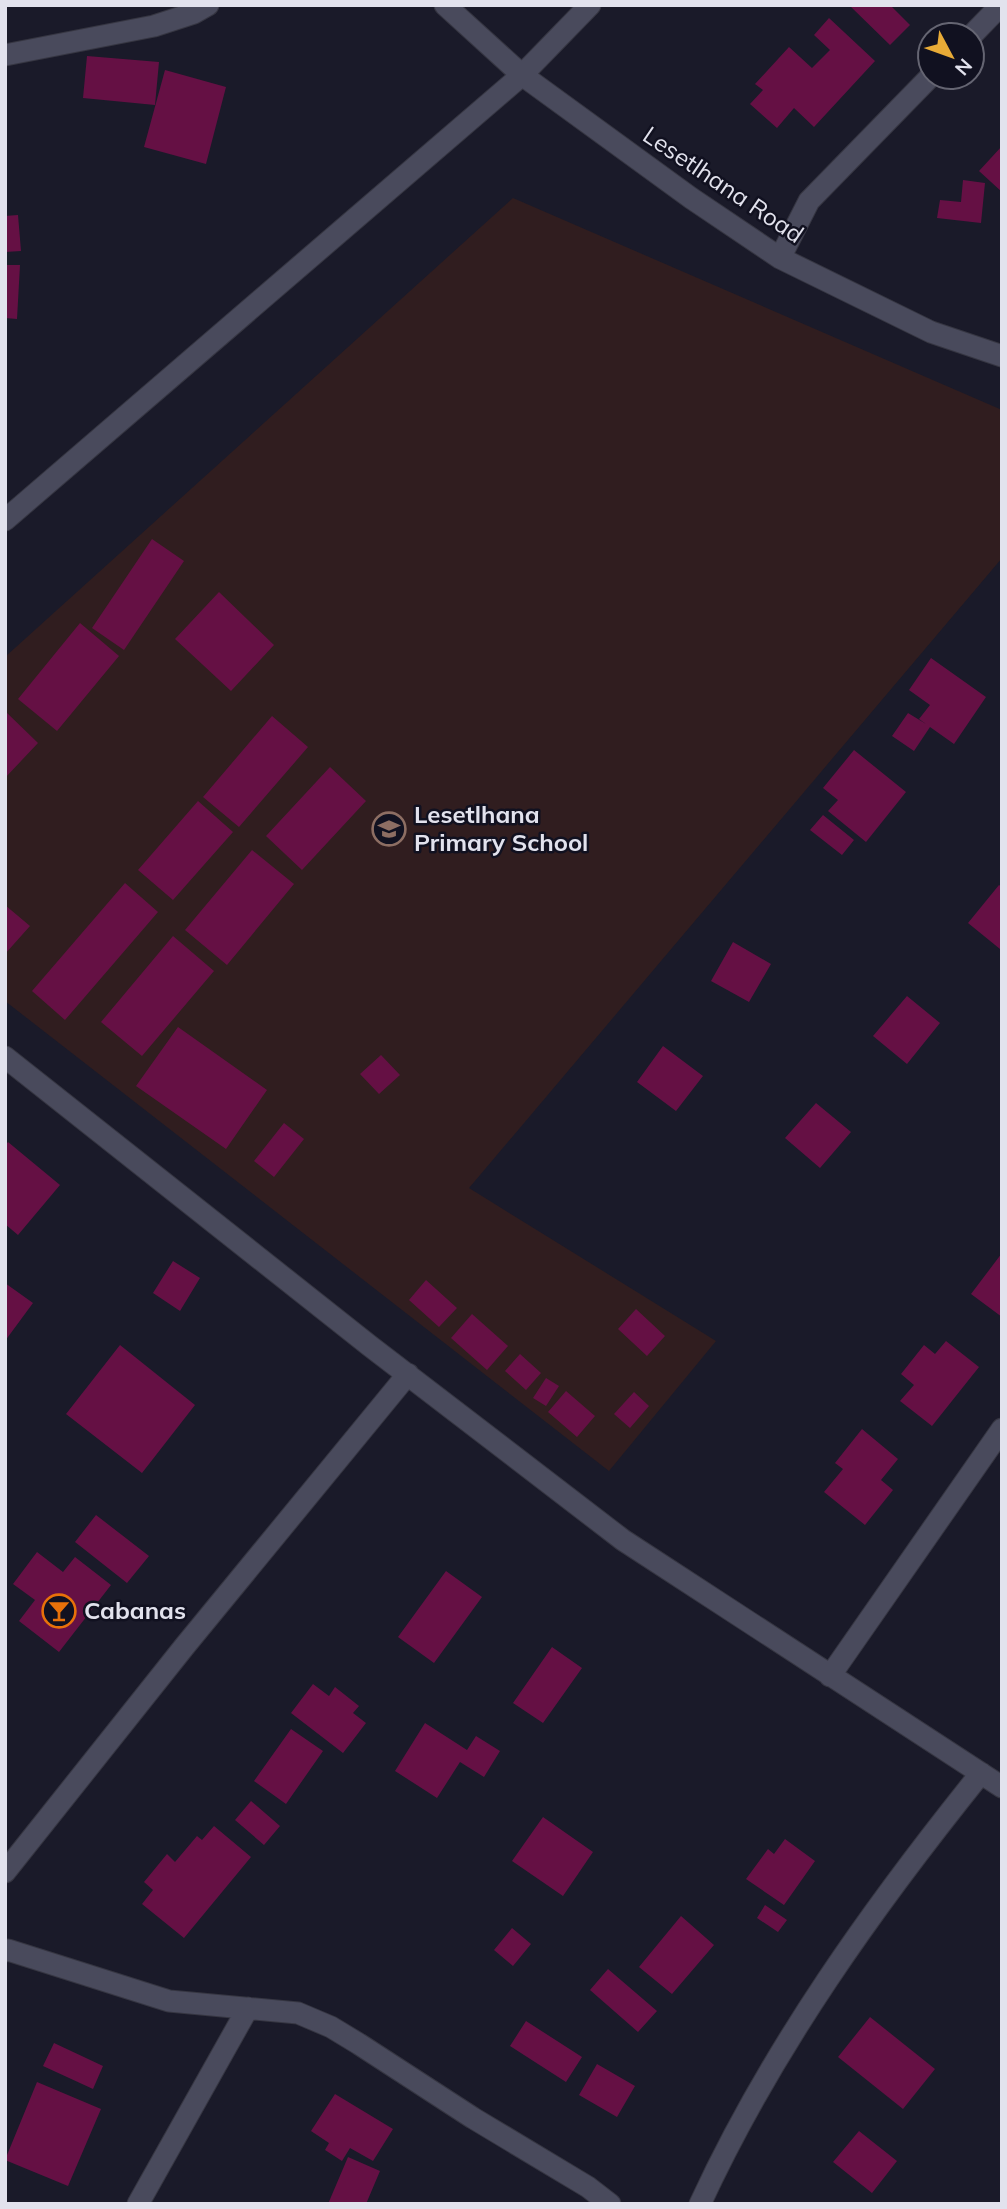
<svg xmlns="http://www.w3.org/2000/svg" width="1007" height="2209" font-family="Mulish,sans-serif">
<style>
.education{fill:#301d1f}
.building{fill:#651044}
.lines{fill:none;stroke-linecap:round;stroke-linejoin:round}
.minor-casing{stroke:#363642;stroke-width:23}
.minor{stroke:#494a5c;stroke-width:21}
.labels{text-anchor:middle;stroke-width:5;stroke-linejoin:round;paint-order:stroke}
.street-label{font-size:24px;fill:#e2e2ed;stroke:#111120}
.poi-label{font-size:24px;font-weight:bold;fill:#e2e2ed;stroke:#111120;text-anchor:start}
</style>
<rect width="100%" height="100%" fill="#1a1a29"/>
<path class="education" d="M513 198 1002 410V558L469 1188 716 1341 609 1471 5 1001V657Z"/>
<path class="building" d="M849 5H890L910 25 890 45Z
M829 18 875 61 814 127 794 108 777 128 750 104 763 90 755 84 789 47 812 68 830 50 814 35Z
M87 56 159 62 155 105 83 98Z
M165 70 226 87 206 164 144 147Z
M1002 146V192L979 171Z
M963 180 985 183 981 223 937 218 940 200 961 202Z
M18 215 21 251 5 252V216Z
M5 265H20L17 319 5 318Z
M152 539 184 561 124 650 92 628Z
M219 592 274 645 231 691 175 639Z
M80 623 119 656 57 731 18 699Z
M931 658 986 697 954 744 930 727 914 751 892 736 908 713 926 724 919 719 930 705 909 690Z
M5 711 38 743 5 778Z
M272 716 308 747 239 827 203 797Z
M854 750 906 792 866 842 828 811 838 800 823 788Z
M330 767 366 801 302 870 266 836Z
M198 801 233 832 173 900 138 870Z
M823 815 854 840 842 855 810 830Z
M252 850 294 884 227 965 185 930Z
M125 883 158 912 65 1020 32 991Z
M999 885 1002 887V947L1000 949 968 923Z
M5 905 30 926 5 954Z
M173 936 214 971 142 1056 101 1022Z
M733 942 771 964 749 1002 711 981Z
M907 996 940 1023 907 1064 873 1036Z
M178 1027 267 1090 226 1149 136 1086Z
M663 1046 703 1076 676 1111 637 1082Z
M381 1055 400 1075 379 1094 360 1074Z
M816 1103 851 1132 820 1168 785 1138Z
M284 1123 304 1139 274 1177 254 1161Z
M8 1142 60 1185 18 1235 5 1224V1146Z
M1002 1253V1317L971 1294Z
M173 1261 200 1278 180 1311 153 1293Z
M426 1280 457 1308 439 1327 409 1300Z
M5 1283 33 1303 5 1341Z
M636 1309 665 1336 647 1356 618 1329Z
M472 1314 508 1346 487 1370 451 1338Z
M946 1341 979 1367 932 1426 900 1401 914 1385 901 1374 924 1345 935 1354Z
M120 1345 195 1405 142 1473 66 1414Z
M520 1354 541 1373 526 1390 505 1371Z
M546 1378 559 1386 546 1406 533 1398Z
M566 1391 595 1416 577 1437 548 1412Z
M634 1392 649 1406 630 1428 614 1414Z
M862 1429 898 1459 881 1480 893 1490 865 1525 824 1492 843 1469 835 1463Z
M96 1515 149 1556 127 1583 75 1542Z
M37 1552 63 1572 75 1557 111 1585 59 1652 19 1621 35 1600 13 1584Z
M446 1571 482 1597 434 1663 398 1637Z
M552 1647 582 1668 543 1723 513 1703Z
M313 1684 329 1696 335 1687 359 1706 353 1713 366 1723 343 1753 291 1713Z
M425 1723 467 1750 476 1736 500 1751 484 1777 460 1762 437 1798 395 1771Z
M291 1729 323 1751 286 1804 254 1781Z
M251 1801 280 1826 264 1845 235 1820Z
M543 1817 593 1852 563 1896 512 1861Z
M214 1826 251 1857 184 1938 142 1904 153 1890 144 1882 167 1854 175 1862 197 1836 202 1840Z
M785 1839 815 1861 784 1905 746 1879 768 1849 774 1854Z
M765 1905 787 1920 778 1932 757 1918Z
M681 1916 714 1945 672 1994 639 1967Z
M512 1928 531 1944 513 1966 494 1950Z
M608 1969 657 2011 638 2032 590 1990Z
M870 2017 935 2069 903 2109 838 2057Z
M526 2021 582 2057 566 2082 510 2046Z
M54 2043 103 2066 93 2089 43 2066Z
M597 2064 635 2086 617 2117 579 2095Z
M37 2082 101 2109 68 2186 5 2160Z
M335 2094 393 2129 373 2161 350 2148 342 2161 325 2150 329 2143 311 2131Z
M859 2131 897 2161 872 2193 833 2162Z
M348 2157 380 2171 366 2204H328Z"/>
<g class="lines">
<defs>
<path id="minor" d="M445 5 522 75 691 198 780 258 931 332 1002 356
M972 35 1001 5
M5 55 154 26 194 13 208 5
M780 258 809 201 930 77
M5 520 522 75 590 5
M5 1057 370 1346 623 1540 1002 1787
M830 1676 1002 1429
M5 1872 184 1647 408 1374
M5 1951 8 1950 169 2001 298 2013 331 2027 359 2044 473 2118 588 2187 610 2204
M138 2204 248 2008
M700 2204C772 2048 874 1906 981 1773"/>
</defs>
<use href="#minor" class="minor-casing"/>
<use href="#minor" class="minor"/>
</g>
<defs>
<symbol id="school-ring" viewBox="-11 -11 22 22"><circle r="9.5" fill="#111120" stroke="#8d6e63" stroke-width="1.5"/><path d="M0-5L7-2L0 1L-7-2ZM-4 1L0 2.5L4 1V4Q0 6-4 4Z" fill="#8d6e63"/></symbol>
<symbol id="bar-ring" viewBox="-11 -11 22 22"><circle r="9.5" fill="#111120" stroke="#e8710a" stroke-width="1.5"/><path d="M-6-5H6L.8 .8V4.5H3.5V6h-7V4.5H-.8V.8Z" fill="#e8710a"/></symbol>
</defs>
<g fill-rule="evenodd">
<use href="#school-ring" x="370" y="810" width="38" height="38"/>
<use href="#bar-ring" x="40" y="1592" width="38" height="38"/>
</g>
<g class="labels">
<g class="street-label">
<text transform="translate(723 185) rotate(34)" y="8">Lesetlhana Road</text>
</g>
<g class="poi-label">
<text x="414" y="823">Lesetlhana<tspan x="414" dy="28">Primary School</tspan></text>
<text x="84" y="1619">Cabanas</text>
</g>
</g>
<rect width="1007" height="2209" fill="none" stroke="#e2e2ed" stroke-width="14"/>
<g transform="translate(951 56) rotate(131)"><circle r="33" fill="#111120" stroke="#656572" stroke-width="2"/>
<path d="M0-5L12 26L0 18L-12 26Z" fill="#e8ab37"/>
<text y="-10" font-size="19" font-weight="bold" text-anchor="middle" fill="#e2e2ed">N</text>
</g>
</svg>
